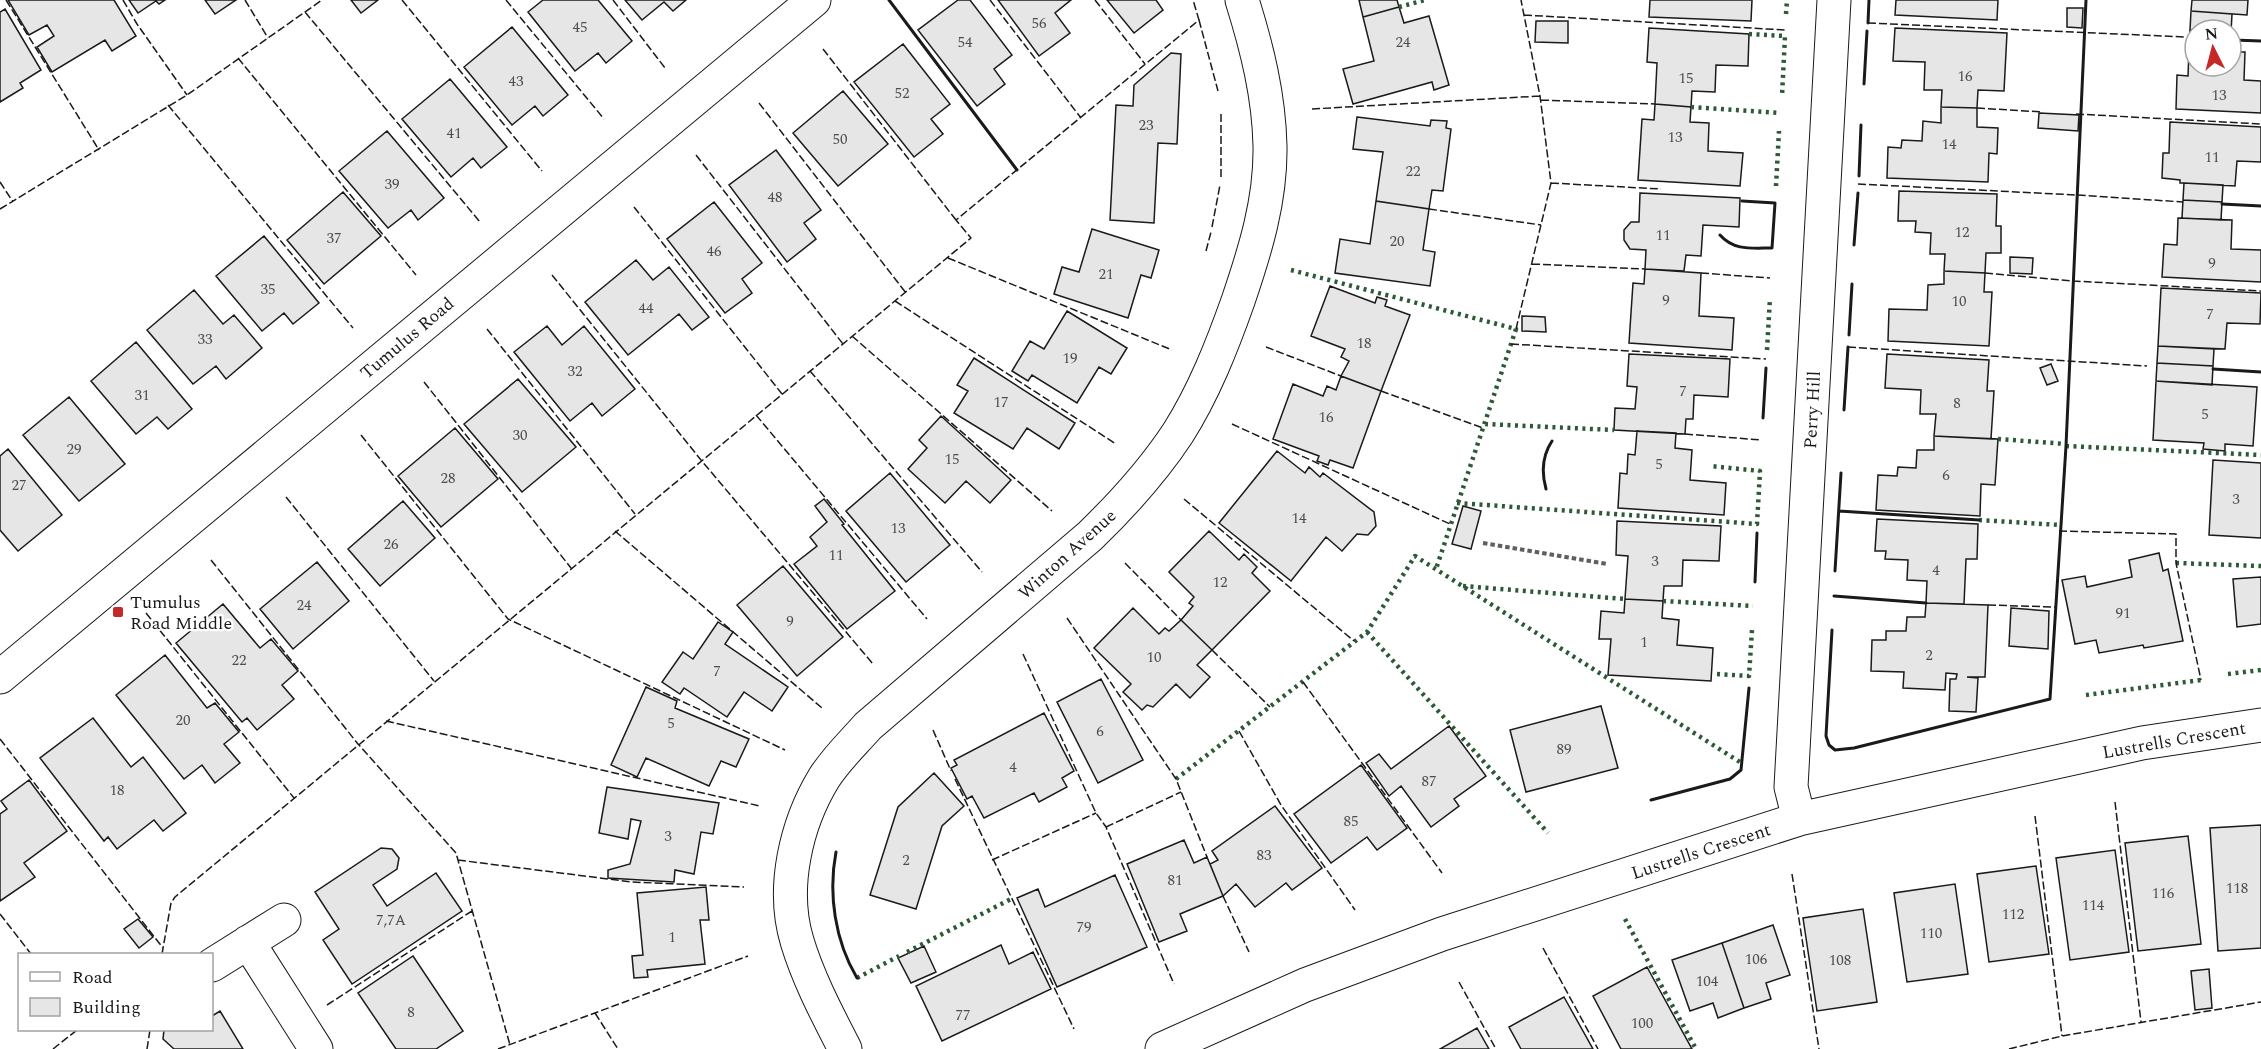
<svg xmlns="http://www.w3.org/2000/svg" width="2261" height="1049" font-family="Spectral,serif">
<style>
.building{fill:#e6e6e6;stroke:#1a1a1a;stroke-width:1.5}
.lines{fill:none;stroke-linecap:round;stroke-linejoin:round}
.minor-casing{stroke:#1a1a1a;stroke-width:35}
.path{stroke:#5f5f5f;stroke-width:4;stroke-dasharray:4.5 3;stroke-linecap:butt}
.minor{stroke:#fff;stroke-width:33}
.hedge{stroke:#2b5a34;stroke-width:4.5;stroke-dasharray:3 4.5;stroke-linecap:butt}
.fence{stroke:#1a1a1a;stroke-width:1.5;stroke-dasharray:8 3;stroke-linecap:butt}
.wall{stroke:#1a1a1a;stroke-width:3}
.poi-dot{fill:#c62828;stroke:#fff;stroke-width:2}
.labels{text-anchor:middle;stroke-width:4.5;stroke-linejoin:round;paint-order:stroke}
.number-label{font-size:15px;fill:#4d4d4d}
.street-label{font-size:18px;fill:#1a1a1a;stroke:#fff}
.poi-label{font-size:18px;fill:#1a1a1a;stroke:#fff;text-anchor:start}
</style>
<rect width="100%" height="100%" fill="#fff"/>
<path class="building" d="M8 0H114L136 36 112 51 105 40 52 72 37 47 54 36 47 25 29 35Z
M129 0H165L159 4 156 1 138 13Z
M205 0H236L215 14Z
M351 0H378L361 13Z
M543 0H598L632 41 606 63 598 53 575 71 528 12Z
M625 0H686L673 11 664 2 642 20Z
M958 0H970L1012 55 994 69 1005 84 977 106 918 30Z
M998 0H1071L1055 13 1070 33 1039 56Z
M1107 0H1156L1163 10 1134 33Z
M1359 0H1397L1399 7 1363 17Z
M1650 0H1752L1751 21 1649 17Z
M1896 0H1998L1997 20 1895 15Z
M2192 0H2248L2247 15 2191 11Z
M1399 7 1404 23 1429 16 1449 85 1434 90 1432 82 1353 104 1343 69 1374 61 1363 17Z
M2067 8H2083L2082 28 2067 27Z
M5 9 41 70 20 83 23 88 0 102V12Z
M2191 11 2232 14 2231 33V30H2190Z
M1536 21H1568V43L1535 42Z
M512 27 568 95 543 116 535 106 512 125 464 67Z
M1649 28 1749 34 1748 66 1716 65 1715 92 1692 91 1691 107 1655 104 1657 63 1647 62Z
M1895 28 2007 33 2004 91 1978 90 1977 108 1941 107 1942 90H1924L1925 62 1893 61Z
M2190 30 2195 31V50H2189Z
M903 44 950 104 931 119 943 134 914 157 854 82Z
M2189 50H2195V66H2231V52H2245L2244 80 2261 81V113L2176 109 2177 75 2188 76Z
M1171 53 1181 54 1177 144 1158 143 1154 223 1110 220 1116 105 1133 106 1134 85Z
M450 79 507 147 481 168 473 158 451 177 402 119Z
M843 91 888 144 838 186 793 133Z
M1655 104 1691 107 1690 122 1709 123 1708 151 1743 153 1740 186 1638 180 1642 119 1654 120Z
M1941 107 1977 108V127L1998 128 1997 154 1989 153 1988 182 1887 178 1888 147 1901 148 1902 140 1922 141 1923 121 1941 123Z
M2039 113 2079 115 2078 131 2038 128Z
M1357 117 1430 126 1431 120 1447 121 1446 128 1451 129 1443 191 1432 190 1429 209 1376 201 1383 152 1353 149Z
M2170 122 2261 127V162L2237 161 2235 186 2184 183H2180V180L2162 178 2163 153H2169Z
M387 131 444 198 418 220 411 210 388 228 339 171Z
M776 150 821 210 804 223 816 239 787 262 729 185Z
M2184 183 2223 185 2222 202 2183 200Z
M1899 191 1997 194 1996 226H2001V253H1986L1985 273 1944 271 1945 254H1930L1931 233 1915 232 1916 221H1898Z
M343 192 381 236 324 284 287 240Z
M1640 193 1740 198 1739 227 1703 225 1701 256 1686 255 1684 271 1645 269 1646 250 1630 249 1624 240V230L1631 222H1639Z
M2183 200 2222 202 2221 220 2182 218Z
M1376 201 1429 209 1423 250 1435 252 1430 286 1335 273 1340 239 1370 244Z
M714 202 762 263 742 279 752 293 725 313 667 239Z
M2178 218 2232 220 2231 249 2261 250V282L2162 277 2164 244 2177 245Z
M1092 229 1159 250 1151 278 1141 275 1128 318 1054 294 1062 267 1079 272Z
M264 236 319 303 293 324 284 313 262 331 216 276Z
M2010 257 2033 258 2032 274 2010 273Z
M636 260 653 280 669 267 709 317 692 330 679 314 628 355 585 302Z
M1645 269 1701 273 1699 316 1734 318 1732 350 1629 343 1633 283 1644 284Z
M1944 271 1985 273 1984 292H1992L1989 346 1888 341 1889 309 1927 310 1928 285 1944 284Z
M1330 286 1375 303 1377 297 1387 300 1385 306 1410 315 1381 391 1341 376 1349 361 1341 357 1345 349 1311 336Z
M2161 288 2261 293 2260 324 2227 323 2225 349 2158 346Z
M194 290 223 324 234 315 262 348 226 379 216 366 193 384 147 330Z
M1067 311 1127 348 1111 374 1099 367 1077 403 1032 375 1028 381 1012 371 1030 341 1044 349Z
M1522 316 1545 317 1546 332 1522 331Z
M547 326 562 345 584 326 635 389 602 416 592 403 570 421 514 352Z
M136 342 192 409 168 429 157 417 136 434 91 381Z
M2158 346 2214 349 2213 366 2157 363Z
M1629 354 1730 359 1728 397 1694 395 1693 419H1686L1685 434 1614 430 1615 408 1635 409 1637 387 1627 386Z
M1887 354 1989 360 1987 391H1994L1991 439 1934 436 1936 414H1920L1921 390 1885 388Z
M974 358 1075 423 1059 449 1027 428 1013 449 954 413 968 391 957 385Z
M2157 363 2213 366 2212 385 2156 381Z
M2051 364 2058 381 2047 385 2040 368Z
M1341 376 1381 391 1353 468 1330 460 1328 465 1317 461 1319 456 1273 439 1293 384 1323 396 1327 386 1336 390Z
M518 379 576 447 522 492 464 424Z
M2156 381 2257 387 2253 446 2225 444V451L2203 449 2204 443 2153 440Z
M69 397 125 464 79 501 23 435Z
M941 416 1011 480 990 503 966 481 945 503 908 469 927 448 919 440Z
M455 428 498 479 441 527 398 476Z
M1637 431 1676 433 1675 448 1692 450 1690 480 1726 483 1724 515 1618 508 1620 473 1627 474 1628 454 1635 455Z
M1934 436 1998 439 1995 485 1981 484 1980 516 1876 510 1878 475 1897 476 1898 467 1916 468 1917 450H1934Z
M8 449 62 515 18 551 0 530V456Z
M1277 451 1305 473 1309 467 1320 477 1323 473 1374 512 1376 526 1368 535 1357 534 1342 551 1326 537 1291 581 1219 523Z
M2213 460 2261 463V538L2209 535Z
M890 473 950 545 906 582 846 511Z
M824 499 844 524 842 525 895 591 847 629 794 564 817 546 810 537 827 522 815 506Z
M403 501 435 538 380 586 348 549Z
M1463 506 1481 511 1471 549 1452 544Z
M1877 519 1978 524 1977 559H1966L1964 604 1926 603 1927 581 1907 580 1908 560 1885 559 1886 551H1875Z
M1617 521 1721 526 1719 561 1683 560 1682 586H1664L1663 601 1625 599 1628 556 1616 555Z
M1209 531 1239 560 1244 554 1257 567 1252 573 1270 591 1212 650 1181 620 1193 606 1189 603 1194 597 1169 572Z
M2159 553 2163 571 2168 569 2183 641 2144 648 2143 645 2099 653 2096 640 2075 644 2062 580 2085 576 2087 587 2132 577 2129 560Z
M317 562 349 601 293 649 260 609Z
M783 566 843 637 797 676 737 605Z
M2261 577V624L2237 627 2233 579Z
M1625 599 1663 601 1662 618 1679 620 1677 645 1713 648 1711 681 1608 675 1611 639H1599L1601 611 1624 613Z
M1926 603 1988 605 1985 677H1967L1978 678 1976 712 1949 711 1950 679H1956L1957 674 1946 673 1945 690 1903 688 1904 672 1871 671 1872 640H1886V631H1906L1907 617H1925Z
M223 604 260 648 271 639 298 671 282 685 294 699 257 730 247 718 242 722 176 643Z
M1133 608 1159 634 1165 628 1169 631 1181 620 1212 650 1197 665 1210 677 1190 698 1176 684 1153 707 1147 705 1142 710 1123 692 1131 684 1094 648Z
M2011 608 2049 611 2048 649 2009 646Z
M718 622 733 632 725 644 788 687 772 711 744 692 727 717 684 688 680 694 662 682 683 652 693 659Z
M165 655 207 708 215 703 239 732 224 744 240 763 215 783 202 765 184 779 116 695Z
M1101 679 1143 760 1098 783 1057 702Z
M646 687 677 701 675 708 749 739 736 767 721 761 709 786 646 758 637 777 611 765Z
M1601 706 1618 768 1526 792 1510 730Z
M1044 713 1074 771 1062 778 1067 787 1039 802 1034 793 984 818 972 796 967 799 951 768 957 765 954 760Z
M93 718 131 767 143 757 186 813 163 831 154 820 117 849 108 837 104 841 40 758Z
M1449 726 1486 776 1454 799 1459 806 1431 827 1401 786 1389 796 1366 763 1379 754 1391 769Z
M1361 765 1407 828 1377 850 1367 837 1331 863 1294 814Z
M934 773 964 806 942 826 916 909 870 895 898 807Z
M29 780 67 831 24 863 35 877 0 901V814L7 809 1 801Z
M607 787 719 803 713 834 701 832 694 874 675 870 674 882 608 878V870L630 864 641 821 631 819 628 839 599 833Z
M1275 806 1322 868 1292 890 1286 883 1255 907 1236 884 1223 896 1210 864 1218 860 1212 851Z
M2261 825V948L2218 951 2210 828Z
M2188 836 2201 944 2138 951 2125 843Z
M1184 840 1194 863 1207 857 1223 896 1180 914 1187 931 1159 942 1127 864Z
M381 848 392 849 399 858 397 869 373 885 387 906 436 873 462 911 352 984 323 940 339 929 315 892Z
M2115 850 2129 952 2070 960 2056 858Z
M2036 866 2049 954 1989 962 1977 874Z
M1115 875 1147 947 1057 987 1017 898 1038 889 1045 907Z
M1955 884 1968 974 1907 982 1894 893Z
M706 887 709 920H700L705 964 647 970 648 977 634 978 632 956 643 955 637 893Z
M1863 909 1877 1002 1817 1011 1803 918Z
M138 919 153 937 139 948 124 929Z
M1773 925 1790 975 1766 983 1771 999 1744 1008 1722 943Z
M1722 943 1744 1008 1718 1018 1713 1003 1690 1011 1672 960Z
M1001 945 1009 964 1033 952 1051 989 942 1041 916 986Z
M924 946 936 972 911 983 898 958Z
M413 956 463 1031 436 1049H396L358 993Z
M1647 967 1692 1049H1621L1593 996Z
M2209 969 2212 1008 2195 1010 2191 971Z
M1564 997 1593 1049H1521L1509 1027Z
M220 1011 243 1049H174L163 1039 164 1030H212V1016Z
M1477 1028 1489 1049H1440Z"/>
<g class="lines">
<defs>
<path id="minor" d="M0 677 814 0
M1799 819 1791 787 1834 0
M248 942 316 1049
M212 965 284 920
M845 1049C827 1014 808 978 797 941 781 888 796 824 824 778 836 759 853 743 868 726L1090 536C1122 505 1153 471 1178 433 1204 392 1222 346 1238 301 1255 251 1271 200 1270 146 1269 96 1257 48 1242 0
M1162 1049 1305 985 1442 934 1799 819 2142 743 2261 725"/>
</defs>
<use href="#minor" class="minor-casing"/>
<path class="path" d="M1483 543 1607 564"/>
<use href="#minor" class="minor"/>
<path class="hedge" d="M1399 7 1425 0
M1786 14 1787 0
M1749 34 1785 36 1782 96
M1691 107 1780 113
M1776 186 1779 131
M1291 270 1516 329 1436 569
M1767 350 1770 298
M1485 424 1614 430
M1998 439 2066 444
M2066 446 2261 455
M1457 503 1757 524 1760 471 1710 466
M1979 520 2060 525
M2176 563 2261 566
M1463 586 1625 599
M1663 601 1753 606
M1367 632 1548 833
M1717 674 1749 676 1752 630
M2228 674 2261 670
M2086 695 2201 680
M1176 779 1367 632 1415 556 1743 764
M1625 919 1696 1049
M907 952 1011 899
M857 978 899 956"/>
<path class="fence" d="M6 0 99 150
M123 0 137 24 187 95
M245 0 268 38
M402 0 542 171
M506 0 604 119
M613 0 665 68
M990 0 1081 118
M1095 0 1145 64
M305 12 480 222
M1524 15 1785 30
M1199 20 1218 91
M1868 23 2186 37
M823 49 956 220
M238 58 416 275
M1541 100 1655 104
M759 103 906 293
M168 105 353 328
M1977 108 2043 112
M1312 109 1540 96
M2076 114 2261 124
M696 155 843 344
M1221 177V114
M0 182 13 202
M1551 183 1661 189
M1858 184 2077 195 2183 202
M634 207 782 394
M0 209 187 95 322 0
M1429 209 1541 225
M1212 227 1220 185
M1206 251 1211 232
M948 258 1172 350
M1532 264 1645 269
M1701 273 1770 278
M1985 273 2073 281 2261 291
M552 275 701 460 873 664
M895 301 1116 444
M487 329 635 514
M1516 329 1551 183 1540 96 1521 0
M852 336 1052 511
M1511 344 1766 359
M1266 347 1341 376
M1848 347 2147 366
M810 371 982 572
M424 382 571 568
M1381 391 1483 428
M756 415 927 619
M1232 424 1450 524
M1685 434 1761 440
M361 435 508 619 785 750
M286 497 434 681
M1184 499 1354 641
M615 531 822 708
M2059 531 2176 534V563L2201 680
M211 560 358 744 456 853 510 1045
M1125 563 1181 620
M1988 605 2055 607
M146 613 294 798
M1067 618 1176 779 1207 857
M1212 650 1270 707
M1023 654 1096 813 1106 827 1174 984
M1303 682 1442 873
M386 721 760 806
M933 730 951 771
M1239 731 1281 805 1355 910
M0 739 163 948
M955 779 1074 1029
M2115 802 2141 1022
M2035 816 2062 1036
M1106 827 1181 792
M458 860 632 882 744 887
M992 860 1096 813
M1792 874 1819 1049
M1223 896 1249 952
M0 914 31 954
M1543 948 1598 1049
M162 954 171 903 175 897 971 238 956 220 1199 20 1193 0
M1459 982 1496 1049
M327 1005 472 911
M595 1013 618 1049
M53 1049 77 1030
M147 1049 150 1030
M498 1049 748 956
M2009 1049 2062 1036 2261 1002"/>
<path class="wall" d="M889 0 1017 170
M1868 23 1869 0
M2233 40 2261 41
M1864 84 1867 31
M1859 176 1861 125
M2222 204 2261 206
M1720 235C1734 251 1752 248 1772 248L1775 203 1742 201
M1854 245 1858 193
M1849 335 1852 284
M2213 369 2261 372
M1844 410 1848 347
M1763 418 1766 368
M1546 489C1541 471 1542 456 1552 441
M1839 511 1979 520
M1835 571 1841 473
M1755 582 1757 533
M1834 596 1926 603
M1832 630 1826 736 1829 745 1835 750 1854 748 2050 699 2066 446 2086 0
M1651 800 1730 779 1741 770 1749 688
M836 852C828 894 835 941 857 978"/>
</g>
<rect class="poi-dot" x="112" y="606" width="12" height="12" rx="3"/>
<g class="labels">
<g class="number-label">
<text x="1039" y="28">56</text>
<text x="580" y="32">45</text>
<text x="965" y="47">54</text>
<text x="1403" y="47">24</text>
<text x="1965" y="81">16</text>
<text x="1686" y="83">15</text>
<text x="516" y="86">43</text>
<text x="902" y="98">52</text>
<text x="2219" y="100">13</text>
<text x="1146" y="130">23</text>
<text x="454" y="138">41</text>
<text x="1675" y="142">13</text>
<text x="840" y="144">50</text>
<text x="1949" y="149">14</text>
<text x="2212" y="162">11</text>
<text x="1413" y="176">22</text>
<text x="392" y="189">39</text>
<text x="775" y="202">48</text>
<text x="1962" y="237">12</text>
<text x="1663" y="240">11</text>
<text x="334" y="243">37</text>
<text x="1397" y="246">20</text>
<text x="714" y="256">46</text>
<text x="2212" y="268">9</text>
<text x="1106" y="279">21</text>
<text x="268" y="294">35</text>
<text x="1666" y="305">9</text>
<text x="1959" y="306">10</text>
<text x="646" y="313">44</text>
<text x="2210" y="319">7</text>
<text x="205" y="344">33</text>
<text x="1364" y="348">18</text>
<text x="1070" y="363">19</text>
<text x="575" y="376">32</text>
<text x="1683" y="396">7</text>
<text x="142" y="400">31</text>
<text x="1001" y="407">17</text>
<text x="1957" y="408">8</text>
<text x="2205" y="419">5</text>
<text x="1326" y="422">16</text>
<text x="520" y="440">30</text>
<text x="74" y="454">29</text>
<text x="952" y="464">15</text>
<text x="1659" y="469">5</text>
<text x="1946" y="480">6</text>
<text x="448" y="483">28</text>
<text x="19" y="490">27</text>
<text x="2236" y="504">3</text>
<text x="1299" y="523">14</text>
<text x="898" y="533">13</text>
<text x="391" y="549">26</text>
<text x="836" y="560">11</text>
<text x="1655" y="566">3</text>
<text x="1936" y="575">4</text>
<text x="1220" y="587">12</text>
<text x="304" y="610">24</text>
<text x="2123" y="618">91</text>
<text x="790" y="626">9</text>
<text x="1644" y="647">1</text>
<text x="1929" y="660">2</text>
<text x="1154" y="662">10</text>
<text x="239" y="665">22</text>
<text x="717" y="676">7</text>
<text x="183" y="725">20</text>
<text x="671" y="728">5</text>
<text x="1100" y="736">6</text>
<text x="1564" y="754">89</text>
<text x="1013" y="772">4</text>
<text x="1429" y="786">87</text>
<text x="117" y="795">18</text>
<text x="1351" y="826">85</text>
<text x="668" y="841">3</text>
<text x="1264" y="860">83</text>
<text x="906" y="865">2</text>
<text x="1175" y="885">81</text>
<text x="2237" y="893">118</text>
<text x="2163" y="898">116</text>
<text x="2093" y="910">114</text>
<text x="2013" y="919">112</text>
<text x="391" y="925">7,7A</text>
<text x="1084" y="932">79</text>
<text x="1931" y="938">110</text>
<text x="672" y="942">1</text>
<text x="1756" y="964">106</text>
<text x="1840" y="965">108</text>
<text x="1707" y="986">104</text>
<text x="411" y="1017">8</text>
<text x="963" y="1020">77</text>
<text x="1642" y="1028">100</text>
</g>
<g class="street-label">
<text transform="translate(407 338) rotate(-40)" y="6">Tumulus Road</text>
<text transform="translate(1812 410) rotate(-87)" y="6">Perry Hill</text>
<text transform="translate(1067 554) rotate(-42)" y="6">Winton Avenue</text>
<text transform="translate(2174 740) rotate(-10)" y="6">Lustrells Crescent</text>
<text transform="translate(1701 851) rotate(-18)" y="6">Lustrells Crescent</text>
</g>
<g class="poi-label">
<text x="130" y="608">Tumulus<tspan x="130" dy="21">Road Middle</tspan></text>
</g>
</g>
<rect x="18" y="953" width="195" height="78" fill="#ffffff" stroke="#a3a3a3" stroke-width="1.5"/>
<rect x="30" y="972" width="30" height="9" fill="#ffffff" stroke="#a3a3a3" stroke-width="1.5"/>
<text x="72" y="983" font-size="18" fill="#1a1a1a">Road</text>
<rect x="30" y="998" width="30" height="18" fill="#e6e6e6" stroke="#a3a3a3" stroke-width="1.5"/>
<text x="72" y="1013" font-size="18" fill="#1a1a1a">Building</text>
<g transform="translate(2213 48) rotate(354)"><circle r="28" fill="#ffffff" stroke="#a3a3a3" stroke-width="1.5"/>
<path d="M0-4.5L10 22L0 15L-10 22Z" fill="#c62828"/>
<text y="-9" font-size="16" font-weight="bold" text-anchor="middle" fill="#1a1a1a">N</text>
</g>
</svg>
